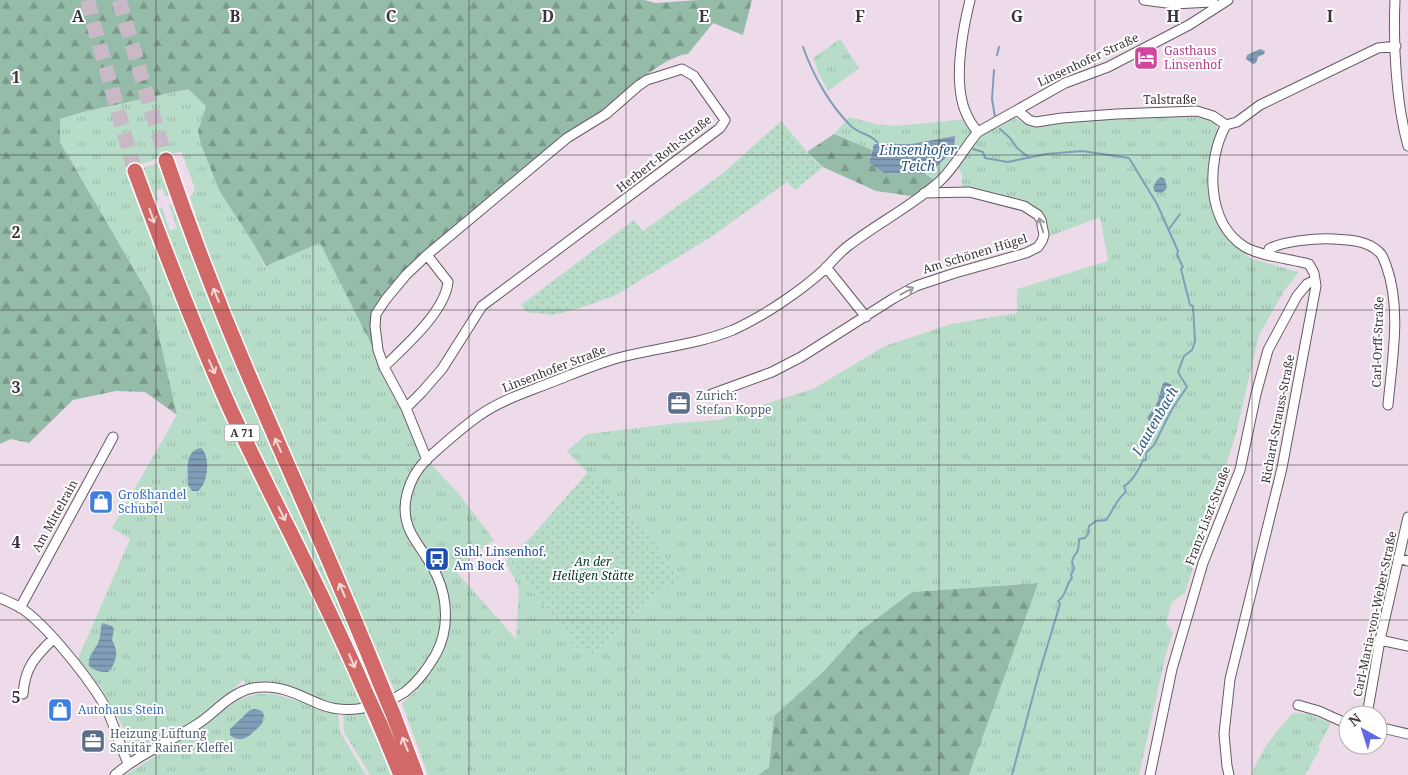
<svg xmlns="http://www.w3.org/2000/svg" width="1408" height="775" font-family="'Noto Serif',serif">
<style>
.grass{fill:url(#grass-tufts);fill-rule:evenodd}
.forest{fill:url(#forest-firs)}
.garden{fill:url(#garden-dots)}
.water{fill:url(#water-rules)}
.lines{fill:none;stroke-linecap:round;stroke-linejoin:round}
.stream{stroke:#819eb8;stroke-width:2}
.motorway-tunnel{stroke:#c9b9c7;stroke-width:15;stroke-dasharray:15 8;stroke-linecap:butt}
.minor-casing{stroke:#685966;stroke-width:11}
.motorway-casing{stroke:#fff;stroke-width:18}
.minor{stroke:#fff;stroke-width:9}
.motorway{stroke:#d06967;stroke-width:15}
.motorway-bridge-casing{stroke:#fff;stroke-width:18;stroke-linecap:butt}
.motorway-bridge{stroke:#d06967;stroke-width:15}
.oneway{stroke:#f3dad9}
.oneway2{stroke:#9c999c}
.grid{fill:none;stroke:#3a3339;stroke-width:1;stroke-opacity:0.55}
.labels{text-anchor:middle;stroke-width:4;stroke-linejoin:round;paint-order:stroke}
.shield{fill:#fff;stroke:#757074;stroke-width:1}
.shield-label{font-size:11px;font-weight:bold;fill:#3a3339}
.hotel-label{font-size:12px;fill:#b23c85;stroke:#fff;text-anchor:start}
.street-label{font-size:12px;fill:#3a3339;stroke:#fff}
.service-label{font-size:12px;fill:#4e5e75;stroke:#fff;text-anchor:start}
.shop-label{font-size:12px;fill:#366cbe;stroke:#fff;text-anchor:start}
.transit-label{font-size:12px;fill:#164399;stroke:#fff;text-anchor:start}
.park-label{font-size:12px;font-style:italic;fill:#013723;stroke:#fff}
.water-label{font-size:14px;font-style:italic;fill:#2b597f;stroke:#fff}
.grid-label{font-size:16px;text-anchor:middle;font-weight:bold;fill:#3a3339;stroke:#fff;stroke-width:4;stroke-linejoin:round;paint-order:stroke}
</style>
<defs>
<pattern id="grass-tufts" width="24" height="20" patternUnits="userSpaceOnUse" patternTransform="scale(1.25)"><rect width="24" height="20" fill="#b7ddc9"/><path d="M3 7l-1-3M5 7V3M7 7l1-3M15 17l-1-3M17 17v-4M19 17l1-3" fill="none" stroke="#9ebead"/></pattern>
<pattern id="forest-firs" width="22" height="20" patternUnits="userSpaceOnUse" patternTransform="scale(1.25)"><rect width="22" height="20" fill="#95bca8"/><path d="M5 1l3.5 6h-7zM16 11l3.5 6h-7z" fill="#7b998a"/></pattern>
<pattern id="garden-dots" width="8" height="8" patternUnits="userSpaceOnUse" patternTransform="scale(1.25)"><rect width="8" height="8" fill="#b7ddc9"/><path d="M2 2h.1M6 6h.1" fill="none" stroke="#9ebead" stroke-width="1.8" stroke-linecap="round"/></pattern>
<pattern id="water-rules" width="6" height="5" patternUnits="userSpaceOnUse" patternTransform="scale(1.25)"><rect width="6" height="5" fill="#819eb8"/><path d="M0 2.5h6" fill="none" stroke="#6b8197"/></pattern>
</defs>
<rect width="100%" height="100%" fill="#eddbea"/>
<path class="grass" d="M840 39 859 68 828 91 818 72 813 58Z
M188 89 206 106 198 131 265 266 320 243 373 348 427 460 458 493 494 540 454 569 516 639 519 588 506 562 508 558 574 645 591 657 653 598 679 580 658 547 567 451 587 434 678 423 720 420 735 413 813 389 885 346 951 324 1017 313V289L1108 261 1100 217 1042 239 1039 221 1030 212 962 189V175L956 163 938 183 924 173 938 165 954 150 955 136 911 144 878 143 874 144 872 150 834 134 849 117 876 124 895 126 968 119 978 132 1001 120 1014 117 1029 126 1112 118 1198 117 1215 122 1218 133 1209 158 1207 188 1212 210 1231 243 1252 259 1299 272 1284 291 1259 335 1236 434 1185 593 1172 602 1166 624 1173 633 1166 654 1139 775H969L1037 583 912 592 860 631 823 672 774 716 769 768 758 775H428L402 703 417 690 416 683H409L395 691 354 602 219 283 190 197 195 189 181 151 126 169 174 297 195 347 226 417 315 598 362 705H334L292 687 269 681 249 686 243 680 209 712 168 737 166 736C155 740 142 748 131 741L101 688 78 659 130 539 112 528 177 415 150 297 60 142V119L83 112ZM100 629 112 635V640L116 645V661L99 642Z
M161 162 173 194 165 196 162 188 156 191 159 200H152L141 169Z
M176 204 353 630 347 634 238 410 207 340 157 210 162 207 170 231 177 228 169 205Z
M257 694H274L338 713 340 732 366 775H125L200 729 221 712 240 699Z
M343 709 363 710 392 775H370L344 732Z
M1293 713 1309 714 1331 723 1318 747 1320 749 1305 775H1252C1260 750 1275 733 1293 713Z"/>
<path class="forest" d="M0 0H644L656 3 698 0H752L743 35 713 23 688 54C669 55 634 83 621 97L422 253 392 284 374 308 371 322 373 348 320 243 266 266 252 241 219 190 201 144 198 131 206 106 188 89 83 112 60 119V142L150 297 177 415 145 392 116 391 73 400 29 443 11 439 0 444Z
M834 134 872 150 869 163 884 173 923 174 924 173 938 183 918 197 876 191 823 167 807 152Z
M1038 583 969 775H758L769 768 774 716 823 672 860 631 912 592Z"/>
<path class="garden" d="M781 121 814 160 823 167 795 190 787 182 711 237 616 295 586 306 554 315 526 312 521 305 634 220 643 231 722 174Z
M588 472 658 547 679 580 653 598 591 657 574 645 508 558 531 537Z"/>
<path class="water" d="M1260 49 1265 51 1264 54 1258 57 1256 63 1253 64 1246 59 1247 55Z
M955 136 954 150 938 165 923 174 884 173 869 163 874 144H911Z
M1161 177 1165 179 1167 188 1162 193 1155 192 1153 187 1157 180Z
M1166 382 1172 385 1175 389C1167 400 1164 413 1156 424L1149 421 1147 418 1157 403 1163 383Z
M201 448C211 456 208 484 198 491H192L188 485C188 473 184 450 201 448Z
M102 623 112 626 114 629 112 640C119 650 117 663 108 672 100 672 95 671 89 666 87 655 96 650 99 640 101 635 100 629 102 623Z
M255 709 262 711 264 715 262 724C252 733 243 746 230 735V729L250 710Z"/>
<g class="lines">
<path class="stream" d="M803 47C813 75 830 106 852 127 860 134 871 134 878 143
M997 55 999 47
M994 70 992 99 995 117
M1000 129 1010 138 1017 148 1028 157
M973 149 983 152 985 158 1008 162 1046 154 1082 151 1129 158 1157 204 1178 251 1177 255 1183 267 1181 269 1190 305 1193 306 1195 341 1192 350 1184 356 1178 372 1187 387 1172 409 1154 445 1146 453V460H1143C1140 468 1131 483 1124 486L1126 492C1117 498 1113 511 1106 520L1096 521 1089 526 1088 534 1085 538 1079 539C1079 543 1079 548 1077 552 1073 558 1070 561 1074 568L1071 575 1072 578C1065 585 1067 596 1058 601L1060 604 1038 677 1012 775
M1169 229 1180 214"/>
<path class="motorway-tunnel" d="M88 0 91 15 135 171
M119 0 166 160"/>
<defs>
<path id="minor" d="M970 0C962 33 951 89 969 119 971 124 975 128 978 132
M1144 0 1174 4 1211 2 1218 6
M1395 0C1393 44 1396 103 1408 146
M1017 110 1029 120 1036 122 1062 118 1117 114 1197 111 1213 116 1226 125 1237 122 1260 105 1378 48 1396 46
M1226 125C1206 161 1206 223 1245 247 1260 256 1291 259 1309 264L1314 273 1316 286 1282 468 1230 679 1224 734 1227 766 1229 775
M1268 254 1269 249C1283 241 1317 238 1333 239 1349 240 1367 240 1379 252 1383 255 1384 261 1386 265 1402 308 1392 360 1388 405
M826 267 866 317
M384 367C404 347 445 312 448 282L427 255
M712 394 772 372 801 357 894 298 916 286 955 273 1026 253 1038 247 1042 241 1044 235 1041 220 1038 215 1024 206 969 192 924 193
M406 408 422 392 442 369 482 306 720 128 725 120 694 76 682 69 647 80 638 86 606 114 567 138 427 255 406 275 386 299 376 314 375 326 378 350 384 367 406 408 427 460
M1398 558 1408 561
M0 598C7 601 14 604 21 608 47 625 92 682 107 710 115 727 120 746 128 763
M20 608 113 437
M1380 640 1408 646
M23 694C25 667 35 657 53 639
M1298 705 1319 711 1341 721 1348 722
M1367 715 1380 640 1408 517
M1378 727 1408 734
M115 775C140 753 171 742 199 723 213 714 224 700 239 693 246 689 255 687 263 687 284 686 302 697 322 705 348 715 382 707 405 692 419 681 427 669 436 654 449 630 448 600 437 576 430 560 419 548 411 533 398 508 408 478 427 459 444 444 461 428 480 415 500 401 524 393 547 384 571 375 593 365 618 358 655 348 696 345 733 330 764 316 801 291 826 268 833 260 840 252 848 246 878 223 912 206 940 181 955 167 964 148 978 132L1065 83 1108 67 1189 25 1228 0
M1150 775 1172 669 1203 563 1240 470 1256 394 1268 350 1297 296 1307 284 1315 280"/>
<path id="motorway" d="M166 160C194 242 226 324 261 404 301 497 343 589 380 683
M135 171C165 252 196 333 232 413 275 505 324 595 364 689
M393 714 416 775
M379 722 401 775"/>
</defs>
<use href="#minor" class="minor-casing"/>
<use href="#motorway" class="motorway-casing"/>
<use href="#minor" class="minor"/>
<use href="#motorway" class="motorway"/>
<defs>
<path id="motorway-bridge" d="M380 683 393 714
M364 689 379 722"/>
</defs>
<use href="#motorway-bridge" class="motorway-bridge-casing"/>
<use href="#motorway-bridge" class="motorway-bridge"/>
</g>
<defs><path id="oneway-shaft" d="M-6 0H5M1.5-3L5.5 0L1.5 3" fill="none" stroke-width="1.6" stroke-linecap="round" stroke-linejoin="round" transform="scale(1.25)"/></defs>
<g class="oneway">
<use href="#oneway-shaft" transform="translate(152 216) rotate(70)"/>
<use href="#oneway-shaft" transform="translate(216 295) rotate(-112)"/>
<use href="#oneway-shaft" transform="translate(212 367) rotate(66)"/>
<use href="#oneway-shaft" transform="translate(278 445) rotate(-114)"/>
<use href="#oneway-shaft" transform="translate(282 514) rotate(64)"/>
<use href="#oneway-shaft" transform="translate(342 590) rotate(-113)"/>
<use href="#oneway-shaft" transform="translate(352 661) rotate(67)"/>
<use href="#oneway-shaft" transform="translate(405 744) rotate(-112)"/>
</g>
<g class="oneway2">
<use href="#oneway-shaft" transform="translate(1041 225) rotate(-107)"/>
<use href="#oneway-shaft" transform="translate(907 291) rotate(-28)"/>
</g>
<path class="grid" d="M156 0V775M313 0V775M469 0V775M626 0V775M782 0V775M939 0V775M1095 0V775M1252 0V775M0 155H1408M0 310H1408M0 465H1408M0 620H1408"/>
<defs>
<symbol id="hotel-square" viewBox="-11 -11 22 22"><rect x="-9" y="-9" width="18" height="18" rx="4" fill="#d1479c" stroke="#fff"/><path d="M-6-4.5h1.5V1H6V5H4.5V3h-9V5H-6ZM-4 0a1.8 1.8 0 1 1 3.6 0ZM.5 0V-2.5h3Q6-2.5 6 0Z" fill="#fff"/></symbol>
<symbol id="office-square" viewBox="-11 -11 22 22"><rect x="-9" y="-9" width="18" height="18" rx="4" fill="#5c6f8a" stroke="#fff"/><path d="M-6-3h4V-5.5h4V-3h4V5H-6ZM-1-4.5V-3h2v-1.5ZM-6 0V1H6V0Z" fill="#fff"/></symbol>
<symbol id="shop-square" viewBox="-11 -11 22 22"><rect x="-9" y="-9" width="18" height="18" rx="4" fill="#3f7fe0" stroke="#fff"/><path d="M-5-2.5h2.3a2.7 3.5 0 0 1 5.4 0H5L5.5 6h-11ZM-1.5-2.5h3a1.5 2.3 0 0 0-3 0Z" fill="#fff"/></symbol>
<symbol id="bus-square" viewBox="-11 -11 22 22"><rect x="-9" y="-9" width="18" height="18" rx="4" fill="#1a4fb4" stroke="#fff"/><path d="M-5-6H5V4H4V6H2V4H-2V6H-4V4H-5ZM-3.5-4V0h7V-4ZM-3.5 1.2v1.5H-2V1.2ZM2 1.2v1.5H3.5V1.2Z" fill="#fff"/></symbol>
</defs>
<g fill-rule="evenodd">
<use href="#hotel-square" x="1132" y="44" width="28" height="28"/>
<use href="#office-square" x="665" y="389" width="28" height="28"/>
<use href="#shop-square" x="87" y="488" width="28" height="28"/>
<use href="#bus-square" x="423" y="545" width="28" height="28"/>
<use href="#shop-square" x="46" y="696" width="28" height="28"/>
<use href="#office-square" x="79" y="727" width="28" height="28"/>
</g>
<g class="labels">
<rect class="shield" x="224.5" y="424.5" width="35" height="17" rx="4"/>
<g class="shield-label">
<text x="242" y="437">A 71</text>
</g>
<g class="hotel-label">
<text x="1164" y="55">Gasthaus<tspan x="1164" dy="14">Linsenhof</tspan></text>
</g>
<g class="street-label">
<text transform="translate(1088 60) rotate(-25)" y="4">Linsenhofer Straße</text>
<text x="1170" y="104">Talstraße</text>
<text transform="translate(664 154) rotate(-38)" y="4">Herbert-Roth-Straße</text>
<text transform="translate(975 254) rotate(-17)" y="4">Am Schönen Hügel</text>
<text transform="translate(1378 342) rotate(-88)" y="4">Carl-Orff-Straße</text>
<text transform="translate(554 369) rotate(-21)" y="4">Linsenhofer Straße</text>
<text transform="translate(1278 419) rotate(-79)" y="4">Richard-Strauss-Straße</text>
<text transform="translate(55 516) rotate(-61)" y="4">Am Mittelrain</text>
<text transform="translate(1208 516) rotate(-69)" y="4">Franz-Liszt-Straße</text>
<text transform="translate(1375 614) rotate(-78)" y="4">Carl-Maria-von-Weber-Straße</text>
</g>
<g class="service-label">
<text x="696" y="400">Zurich:<tspan x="696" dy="14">Stefan Koppe</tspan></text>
<text x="110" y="738">Heizung Lüftung<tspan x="110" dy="14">Sanitär Rainer Kleffel</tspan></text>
</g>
<g class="shop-label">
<text x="118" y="499">Großhandel<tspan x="118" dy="14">Schübel</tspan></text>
<text x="78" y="714">Autohaus Stein</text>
</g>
<g class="transit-label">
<text x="454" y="556">Suhl, Linsenhof,<tspan x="454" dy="14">Am Bock</tspan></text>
</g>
<g class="park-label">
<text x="593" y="566">An der<tspan x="593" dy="14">Heiligen Stätte</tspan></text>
</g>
<g class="water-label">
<text x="918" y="155">Linsenhofer<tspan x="918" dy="16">Teich</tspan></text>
<text transform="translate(1155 421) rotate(-60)" y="5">Lautenbach</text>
</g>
</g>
<g class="grid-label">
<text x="78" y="22">A</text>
<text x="235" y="22">B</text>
<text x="391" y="22">C</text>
<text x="548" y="22">D</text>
<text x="704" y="22">E</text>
<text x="860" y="22">F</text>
<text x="1017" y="22">G</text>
<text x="1173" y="22">H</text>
<text x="1330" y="22">I</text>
<text x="16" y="83">1</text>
<text x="16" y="238">2</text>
<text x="16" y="393">3</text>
<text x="16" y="548">4</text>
<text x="16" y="703">5</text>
</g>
<g transform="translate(1363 730) rotate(321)"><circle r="24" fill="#ffffff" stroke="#b0adb0"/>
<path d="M0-4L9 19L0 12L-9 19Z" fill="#6369e1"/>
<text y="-8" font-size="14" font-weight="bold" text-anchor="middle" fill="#3a3339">N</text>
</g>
</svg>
